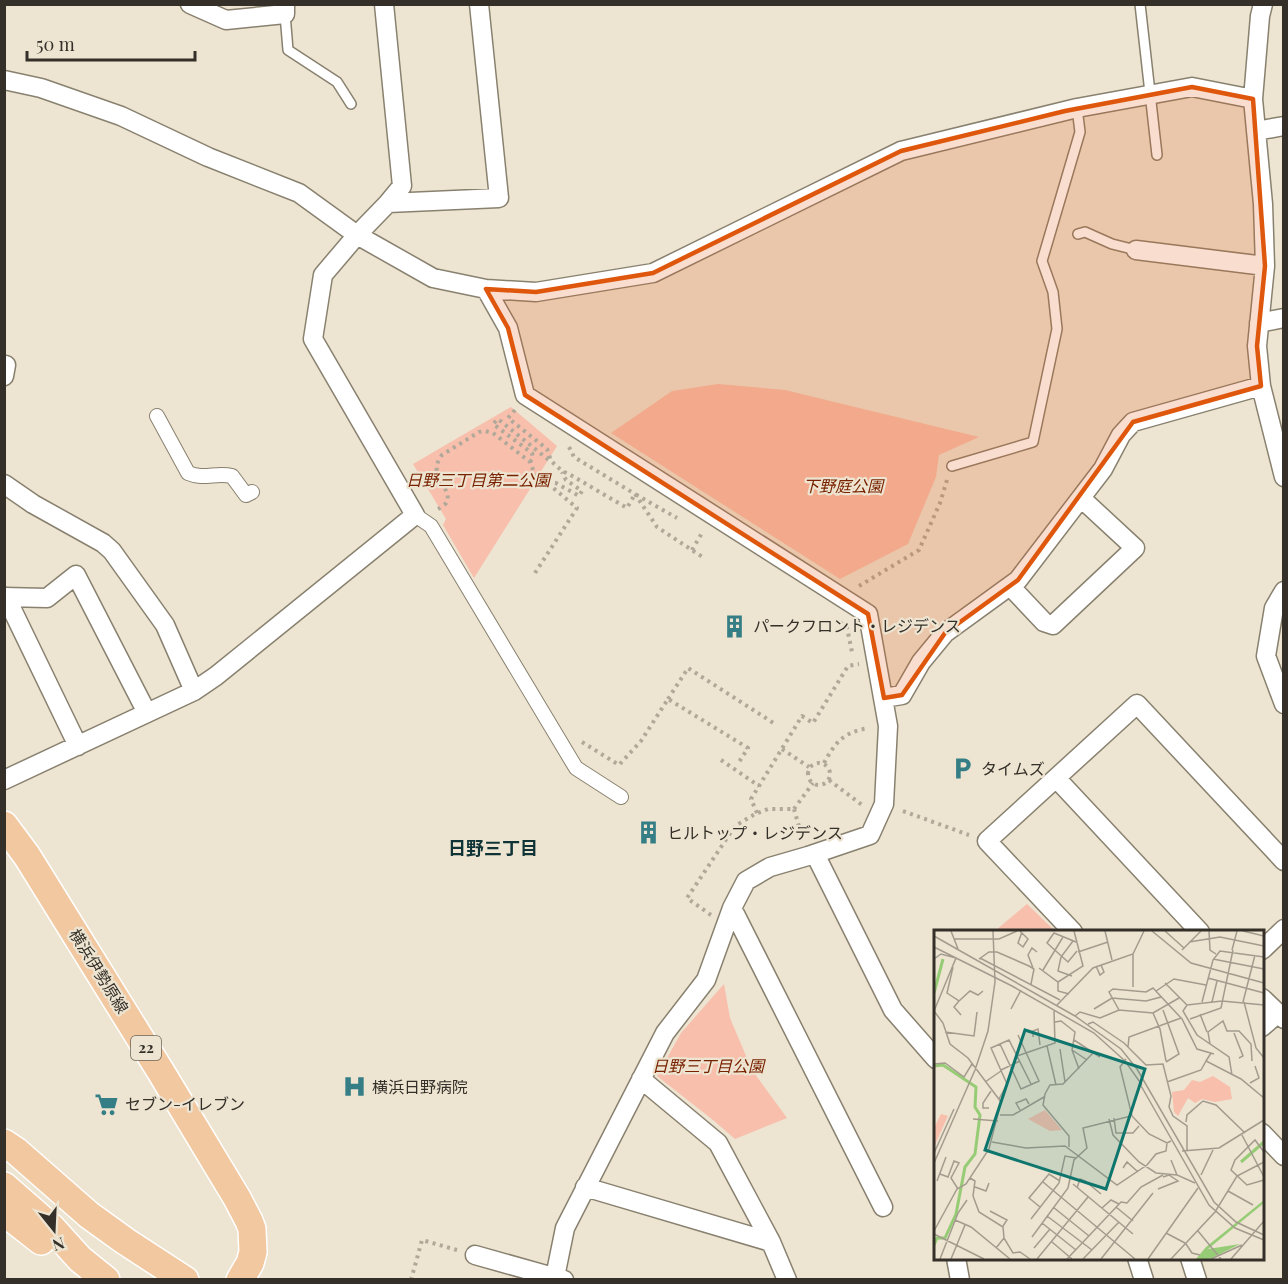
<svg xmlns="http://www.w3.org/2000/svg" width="1288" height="1284" font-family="'Playfair Display','Noto Sans JP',serif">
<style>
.green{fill:#f7bfac}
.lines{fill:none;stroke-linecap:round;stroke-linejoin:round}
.service-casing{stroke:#89816f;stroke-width:12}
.pedestrian-casing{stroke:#89816f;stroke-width:16}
.minor-casing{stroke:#89816f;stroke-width:21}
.primary-casing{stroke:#fff;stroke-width:30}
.path{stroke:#b0a99a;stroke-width:4;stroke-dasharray:3 4.5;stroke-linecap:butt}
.service{stroke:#fff;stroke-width:9}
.pedestrian{stroke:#fff;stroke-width:14}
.minor{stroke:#fff;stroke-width:18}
.primary{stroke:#f2c8a1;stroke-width:27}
.marked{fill:#df570d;fill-opacity:0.2;stroke:#df570d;stroke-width:4.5;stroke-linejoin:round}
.labels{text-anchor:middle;stroke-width:4.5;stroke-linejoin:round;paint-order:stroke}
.shield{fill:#ede4d1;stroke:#6c665b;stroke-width:1.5}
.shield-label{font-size:15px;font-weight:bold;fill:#343029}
.park-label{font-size:16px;font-style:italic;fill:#782200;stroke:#ede4d1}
.poi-label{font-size:16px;fill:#343029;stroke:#ede4d1;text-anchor:start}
.street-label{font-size:16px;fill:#343029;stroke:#ede4d1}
.neighbourhood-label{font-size:18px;font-weight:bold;fill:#103337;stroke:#ede4d1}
.inset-river{fill:none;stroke:#97cc76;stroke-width:3}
.inset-road{fill:none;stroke:#a39c8e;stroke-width:1.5}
.view{fill:#0f766e;fill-opacity:0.15;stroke:#0f766e;stroke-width:3}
.inset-edge{fill:none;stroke:#343029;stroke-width:3}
</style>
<rect width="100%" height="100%" fill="#ede4d1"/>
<path class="green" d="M718 384 785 390 979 437 939 455 936 477 908 544 840 579 611 433 672 391Z
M511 407 557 446 474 578 443 525 446 519 413 464Z
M1027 904 1055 931H995Z
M724 984 730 1018 752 1070 787 1118 735 1139 713 1120 657 1076 681 1033Z"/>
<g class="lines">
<defs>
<path id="service" d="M1140 4 1157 155
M285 14 288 50 337 82 351 104
M1078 234 1085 232 1112 244 1136 250
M952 466 1033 442 1057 329 1053 292 1042 261 1080 132 1077 108"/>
<path id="pedestrian" d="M157 416 188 473C204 480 216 472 232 476L246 495 252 492
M415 515 431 526 576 768 621 797"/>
<path id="minor" d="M190 4 226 20 285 14V4
M1263 4 1260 16 1253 99 1263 204 1265 266 1257 346 1261 386 1284 477
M4 80 41 88 121 116 208 157 299 193 357 235 433 278 486 289 536 292 653 273 901 151 1077 108 1192 87 1253 99
M1256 131 1284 126
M388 203 499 198 479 4
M1136 250 1265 266
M486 289 508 328 525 395 868 614 888 726 884 804 870 835 808 856 770 867 746 881 732 908 706 980 665 1033 565 1228 555 1277
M1259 323 1284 318
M4 376 6 365
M4 484 33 504 103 543 112 551 165 625 194 691
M1010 586 1044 622 1053 625 1135 548 1081 498
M1284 591 1274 608 1266 656 1284 704
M4 597 47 598 76 575 147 713
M6 597 78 746
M884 698 902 695 921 662 945 633 1018 580 1103 469 1121 435 1133 422 1261 386
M1056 778 1200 932
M4 780 194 691 216 676 415 515 313 339 323 275 357 235 388 203 402 186 384 4
M815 854 893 1010 936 1059
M732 908 883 1207
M1073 932 987 841 1137 704 1284 861
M1262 950 1284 929
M1262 998 1284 1019
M1262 1027 1277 1014
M641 1079 718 1143 771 1242 787 1280
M1262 1133 1284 1156
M585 1187 771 1242
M475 1255 564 1280
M956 1258 960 1280
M1137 1258 1144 1280
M1190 1258 1197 1280"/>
<path id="primary" d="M4 825 27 856 161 1072 237 1198 249 1221 252 1229 253 1252 250 1263 240 1280
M4 1143 16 1151 89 1215 125 1241 185 1280
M4 1186 52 1228 80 1259 106 1280
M4 1212 41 1241"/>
</defs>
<use href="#service" class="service-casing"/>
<use href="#pedestrian" class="pedestrian-casing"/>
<use href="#minor" class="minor-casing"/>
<use href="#primary" class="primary-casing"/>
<path class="path" d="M515 410 508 418 547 449 551 461 562 471 569 474 627 508 635 494 677 518
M569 447 574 457 635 494 657 527 704 558
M530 462 533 458 532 453 493 424 498 419 550 461
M438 509C440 508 445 505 446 503 455 489 425 476 442 455L479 432 485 431 493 433 530 462 534 472 539 478 544 481 556 483 579 496 582 491 566 480 562 472
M692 550 702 533
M535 573 577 508 545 481
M859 586 919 550 940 503 947 480
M840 622 847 628 852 652
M668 699 688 668 775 724
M582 742 619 765 641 741 668 699 748 748 739 762
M782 749 809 767
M721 760 759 786
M808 774a11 11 0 1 1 22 0a11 11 0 1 1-22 0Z
M824 763C836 741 844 732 869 728
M829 780 862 805
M794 809 802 837
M794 809 813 783
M903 811 969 835
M757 813 751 799 802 716 813 723 848 666 859 664
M711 915 687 898 735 826 755 814 768 809H794
M411 1280 422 1240 457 1250"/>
<use href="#service" class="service"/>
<use href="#pedestrian" class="pedestrian"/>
<use href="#minor" class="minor"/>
<use href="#primary" class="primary"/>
</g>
<path class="marked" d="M1192 87 1253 99 1265 266 1257 346 1261 386 1133 422 1018 580 945 633 902 695 884 698 868 614 525 395 508 328 486 289 536 292 653 273 901 151 1065 111Z"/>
<defs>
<symbol id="building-bare" viewBox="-9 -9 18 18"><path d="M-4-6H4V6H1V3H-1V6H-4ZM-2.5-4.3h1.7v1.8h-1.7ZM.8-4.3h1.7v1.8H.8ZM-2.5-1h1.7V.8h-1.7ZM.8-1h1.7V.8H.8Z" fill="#367e86" stroke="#ede4d1" stroke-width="2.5" paint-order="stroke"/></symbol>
<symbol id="parking-bare" viewBox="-9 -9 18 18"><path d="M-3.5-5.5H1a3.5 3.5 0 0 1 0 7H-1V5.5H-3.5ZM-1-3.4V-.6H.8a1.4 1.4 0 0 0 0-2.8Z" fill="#367e86" stroke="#ede4d1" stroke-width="2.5" paint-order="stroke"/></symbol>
<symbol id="hospital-bare" viewBox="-9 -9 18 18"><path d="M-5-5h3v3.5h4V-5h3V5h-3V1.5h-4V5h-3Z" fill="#367e86" stroke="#ede4d1" stroke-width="2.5" paint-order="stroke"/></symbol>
<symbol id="supermarket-bare" viewBox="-9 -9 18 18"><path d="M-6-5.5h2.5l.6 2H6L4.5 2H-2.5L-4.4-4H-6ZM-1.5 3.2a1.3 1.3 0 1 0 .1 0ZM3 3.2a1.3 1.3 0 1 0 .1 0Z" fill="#367e86" stroke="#ede4d1" stroke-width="2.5" paint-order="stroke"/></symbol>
</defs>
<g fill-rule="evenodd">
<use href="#building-bare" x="718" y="610" width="33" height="33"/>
<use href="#parking-bare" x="946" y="752" width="33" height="33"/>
<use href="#building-bare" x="632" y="816" width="33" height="33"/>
<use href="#hospital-bare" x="338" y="1070" width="33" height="33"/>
<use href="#supermarket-bare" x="90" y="1088" width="33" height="33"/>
</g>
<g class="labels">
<rect class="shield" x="131" y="1036" width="30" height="24" rx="4.5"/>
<g class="shield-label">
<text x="146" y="1053">22</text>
</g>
<g class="park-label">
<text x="478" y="486">日野三丁目第二公園</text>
<text x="843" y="492">下野庭公園</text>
<text x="708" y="1072">日野三丁目公園</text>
</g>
<g class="poi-label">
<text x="753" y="632">パークフロント・レジデンス</text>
<text x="981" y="775">タイムズ</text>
<text x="667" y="839">ヒルトップ・レジデンス</text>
<text x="372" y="1093">横浜日野病院</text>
<text x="125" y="1110">セブン-イレブン</text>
</g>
<g class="street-label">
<text transform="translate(99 971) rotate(58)" y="6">横浜伊勢原線</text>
</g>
<g class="neighbourhood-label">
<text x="493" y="855">日野三丁目</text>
</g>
</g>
<g transform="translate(934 930)">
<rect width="330" height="330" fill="#ede4d1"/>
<path d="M279 146 296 157 298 169 281 172 268 169 261 173 254 168 244 186 240 182 238 162 250 160 258 150 266 152ZM111 180 128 200 116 201 94 189ZM7 184 14 186 0 217V198Z" fill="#f7bfac"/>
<path d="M330 270V273L274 319 306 314 276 329H262L272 317Z" fill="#97cc76"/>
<path class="inset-river" d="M0 63 9 29M0 136 9 135 42 157 41 177 46 185 41 224 31 237 22 284 11 308H3L0 315M307 232 330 212"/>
<path class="inset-road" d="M17 1 24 19M86 1 94 9 89 17 84 13 88 2M171 1 178 30M218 1 257 33 330 53M231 1 250 18M275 1 276 20 282 24M309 1 330 6M0 6 141 86 187 119 203 139 280 272 302 292 330 305M20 9H65L83 1M142 12 120 3 113 13 134 32 143 21M255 12 286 7 330 16M0 17 78 56 160 103 191 131 208 155M248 20 267 1M298 20 303 1M144 22 174 12M199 24V57M46 28 126 70M0 29 7 24 22 28 0 81M45 29 55 22H63L95 36 100 39 97 54M279 29 330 39M162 36 166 45 170 42 167 35M19 37 13 63 25 71 20 77 27 85M99 38 94 25 98 18 103 22M105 38 124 52 149 36 140 1M109 40 129 7M138 46 124 41 127 27 139 11M274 48 330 63M124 52V61L135 64M231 53 253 75 288 71 330 75M222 61 240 49 272 55M25 71 36 61 44 65 49 61M268 72 279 30 286 21 330 27M278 72 283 51M309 72 321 25M310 72 322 118 330 128M123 75 159 38 199 24 210 1M253 75 249 81 263 105 295 127 298 145M77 79 87 60M160 79 178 68 212 71 227 67M185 80 175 62 179 59 212 62 219 58 248 89 263 119 280 124M229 80 245 124 232 132M0 81 9 93 16 114 34 128 67 172 55 219 32 254 23 259 0 301M219 83 226 99 232 131M266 84 273 102M141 86 146 82 166 88 185 80 219 83 245 68M256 89 287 78 299 20M121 92 127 91 141 102 138 120 145 139M154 94 159 92 190 113 212 135 229 134 237 166 235 177 239 186 253 196V220M11 102 40 106 43 82M300 103 309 126 305 128M99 107V101L104 99 106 115M140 110 166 127M66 114 87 159 105 151 84 105M276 114 274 102 289 91 293 101H305L317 114 318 131M113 116 122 155M194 117 195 107 247 88M126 119 131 152M138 120 153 130M277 123 272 131 307 149 330 168M83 126 121 113 120 81M192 129 186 137 198 186 215 204 233 213 237 211M0 134 11 133 30 147 38 134M67 140 86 131M51 152 67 141M233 152 267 140 272 131M316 153 325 148 321 136M206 154 275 275 301 298 330 310M65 169 73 154 57 118 75 110 97 154M55 178H49V173L57 161M86 180 82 173 92 169 95 174M66 185H79L110 167M180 188 182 203H199L205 196M39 189 64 191M175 189 179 205 205 232 222 243 243 245M252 192 253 185 269 171 282 175 311 203M308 205 330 247M58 212 92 218 131 216 183 255 213 235 222 224 232 221 233 213M135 217V206L109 175 111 164 116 155 129 154 159 123M248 221 285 218 330 190M330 222 321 210 301 230 297 240 313 255 330 250M0 223 20 179M237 230 243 245 261 253M0 233 41 140 54 101 61 52 59 1M189 238 193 232 204 242M6 244 14 247 20 231 25 233 17 248 24 259M267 245 279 220M36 248 41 251 39 266 45 282 69 297 70 308M3 251 12 227M109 252 201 329M139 254 199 304M41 257 52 261 55 253M143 258 146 249 151 251 167 264M224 259 244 251 235 245 229 247M294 261 319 275M106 277 95 268 115 244 126 251M119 277 155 306M182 277 199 291M168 278 177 270 185 274M56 281 73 290 69 296M113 286 158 320M97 289 125 253 131 226 142 228M21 290 37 297 76 329M108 293 142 320M264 301 287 329M232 303 251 313M0 304 50 329M98 307 134 258 140 230 153 218 149 198 197 186M118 312 138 329M252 314 258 323 266 325M62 318 70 308 79 323 86 322 96 329M100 318 116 299M6 329 24 283 33 270M17 329 31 295M103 329 154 267M133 329 187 272 193 273 207 257 229 245M149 329 185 292M167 329 219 263M214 329 264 258M237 329 281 282 303 246 330 232M277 329 308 315M297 329 330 291"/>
<path class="view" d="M91 100 211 139 172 259 51 220Z"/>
<rect width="330" height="330" class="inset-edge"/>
</g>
<rect width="1288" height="1284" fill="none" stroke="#343029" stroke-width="12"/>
<g transform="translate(54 1230) rotate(162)" stroke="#ede4d1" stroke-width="4.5" paint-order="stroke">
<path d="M0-4.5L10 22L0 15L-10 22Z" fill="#343029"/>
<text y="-9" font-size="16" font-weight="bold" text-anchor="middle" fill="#343029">N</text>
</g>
<path d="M27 51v9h168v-9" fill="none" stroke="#343029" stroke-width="3"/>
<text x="36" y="51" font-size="18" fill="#343029" stroke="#ede4d1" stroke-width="4.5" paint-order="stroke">50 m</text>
</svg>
